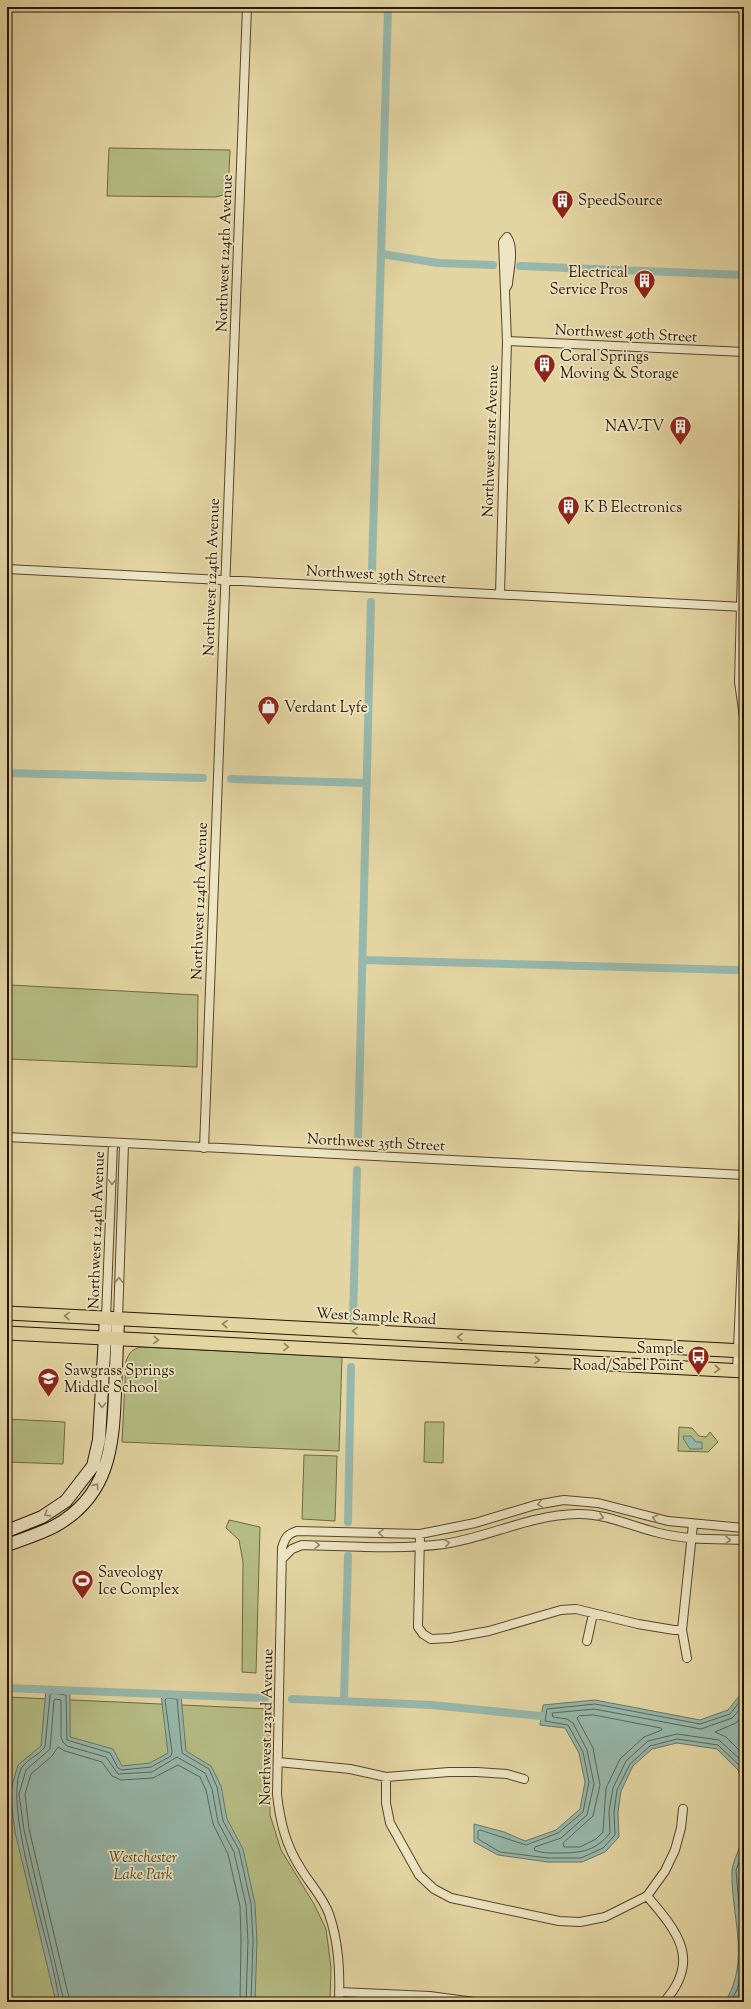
<svg xmlns="http://www.w3.org/2000/svg" width="751" height="2009" font-family="'Sorts Mill Goudy',serif">
<style>
.green{fill:#b5bd84;stroke:#6e6842}
.water{fill:#96b8ac;stroke:#6a7667}
.lines{fill:none;stroke-linecap:round;stroke-linejoin:round}
.shore{stroke:#5f6656;stroke-width:1}
.canal{stroke:#96b8ac;stroke-width:8}
.street-casing{stroke:#574428;stroke-width:10}
.secondary-casing{stroke:#281400;stroke-width:14}
.primary-casing{stroke:#281400;stroke-width:15}
.street{stroke:#ede4c3;stroke-width:8}
.secondary{stroke:#ede4c3;stroke-width:12}
.primary{stroke:#e3d5a2;stroke-width:13}
.oneway{stroke:#94866b}
.oneway2{stroke:#8f7e59}
.labels{text-anchor:middle;stroke-width:3.5;stroke-linejoin:round;paint-order:stroke}
.poi-label{font-size:15px;fill:#281400;stroke:#ede4c3;text-anchor:start}
.street-label{font-size:15px;fill:#281400;stroke:#ede4c3}
.park-label{font-size:15px;font-style:italic;fill:#524728;stroke:#ede4c3}
</style>
<rect width="100%" height="100%" fill="#e3d5a2"/>
<filter id="stains"><feTurbulence type="fractalNoise" baseFrequency=".005" numOctaves="4"/><feColorMatrix values="0 0 0 0 .2 0 0 0 0 .09 0 0 0 0 .02 0 0 0 .5 -.17"/></filter>
<radialGradient id="worn" r=".72"><stop offset=".6" stop-color="#630" stop-opacity="0"/><stop offset="1" stop-color="#630" stop-opacity=".3"/></radialGradient>
<path class="green" d="M109 148 230 150 228 194 215 197 107 196Z
M10 985 198 995 197 1067 8 1059Z
M141 1347 342 1357 339 1451 122 1442 126 1361C129 1353 132 1349 141 1347Z
M7 1419 65 1422 63 1464 7 1462Z
M425 1422H444L443 1463 424 1462Z
M679 1427 692 1428 699 1436 706 1437 710 1432 718 1442 708 1452 678 1451Z
M304 1455 337 1456 335 1521 302 1519Z
M229 1520 260 1527 256 1673 242 1672 243 1562 239 1540 226 1528Z
M7 1697 270 1709V1815L281 1850 314 1904 326 1929 331 1967 330 2002H7Z"/>
<path class="water" d="M683 1436H691L696 1442H702V1449H690L684 1440Z
M744 1685V1786L738 1770 717 1749 677 1743 652 1749 633 1766 621 1791 618 1812 619 1837 605 1852 582 1862H548L498 1855 474 1842V1824L504 1832 525 1841 556 1830 580 1809 585 1782 579 1753 565 1728 540 1725 543 1705 595 1700 700 1720 728 1710 740 1695Z
M46 1689 70 1690V1737L113 1749 122 1766 150 1763 168 1753 161 1694 181 1695 186 1751 211 1766 221 1786 227 1819 243 1849 255 1904 257 1941 255 2002H56L15 1832 10 1793 18 1765 41 1746Z
M744 1834V2002H725C751 1960 731 1917 732 1871 732 1862 742 1845 744 1834Z"/>
<g class="lines">
<path class="shore" d="M744 1696 730 1714 700 1724 595 1704 547 1709 545 1721 568 1725 583 1752 589 1782 583 1812 558 1833 526 1845 480 1830 478 1831V1839L500 1852 548 1858H581L603 1848 615 1835 614 1812 617 1790 630 1764 650 1746 677 1739 718 1745 741 1767 744 1775
M744 1705 732 1718 701 1729 594 1709 552 1713 553 1717 567 1719 573 1723 587 1750 594 1784 587 1815 561 1838 535 1847 534 1850C540 1853 549 1853 555 1853 578 1853 594 1853 610 1833L609 1811 613 1788 626 1761 648 1741 677 1734 719 1740 744 1763
M744 1714 736 1723 715 1732 726 1737 744 1755
M594 1715 661 1728 662 1730 644 1737 620 1759 606 1788 603 1832 596 1839 580 1847H564L563 1843 593 1816 600 1785 593 1748 577 1718 579 1716Z
M744 1863 741 1871 744 1917
M59 2002C55 1953 0 1805 22 1767 28 1759 39 1755 45 1747L50 1695 52 1693 66 1695 67 1740 110 1753 118 1768 122 1770 151 1767 171 1756 172 1752 165 1700 167 1698 177 1699 182 1753 209 1769 217 1787 223 1821 239 1850 251 1904 253 1941 251 2002
M64 2002 24 1830 19 1794 26 1770 50 1749 54 1700 56 1699 61 1700V1737L63 1742 67 1746 106 1757 118 1774 152 1772 177 1757 205 1773 212 1789 218 1822 234 1852 246 1905 248 1941 246 2002
M70 2002 29 1829 25 1794 31 1774 52 1756 58 1747 65 1751 102 1762 112 1776 121 1780 153 1778 178 1765 200 1777 206 1790 213 1824 228 1854 240 1906 241 1941 240 2002
M730 2002 737 1990 744 1965 736 1870 744 1850"/>
<path class="canal" d="M382 254 438 263 493 265
M520 266 744 275
M372 570 388 7
M7 773 203 778
M231 779 367 783
M363 960 737 970
M358 1142 371 602
M353 1319 357 1170
M348 1522 351 1367
M7 1688 265 1698
M292 1699 432 1705 541 1716
M344 1701 348 1556"/>
<defs>
<path id="street" d="M507 341 744 352
M744 492 739 682 744 717
M7 569 744 607
M500 594 507 341 503 242 507 237C515 249 509 270 508 284L506 288
M7 1137 744 1175
M204 1148 247 7
M106 1318 113 1143
M118 1319 124 1144
M737 1370 744 1213
M420 1534 418 1627 423 1634 431 1639 450 1638 489 1631 561 1610 576 1609 638 1624 674 1630H682
M283 1558 292 1549 302 1545C349 1546 398 1550 444 1544 490 1537 529 1515 577 1514 605 1513 633 1527 659 1533 687 1540 716 1539 744 1540
M587 1641 593 1614
M687 1658 682 1630 693 1524
M278 1762 350 1769 386 1777 449 1772H477L507 1774 524 1779
M386 1777V1803L390 1823 419 1875 434 1889 451 1898 559 1921 580 1922 605 1917 647 1896 665 1871 675 1850 681 1828 683 1809
M647 1896C677 1931 702 1960 664 2002
M339 1992 430 1996 474 2002
M339 2002C340 1972 339 1943 329 1914 323 1897 310 1884 301 1869 286 1846 280 1822 277 1794L282 1548C285 1538 287 1534 297 1531L420 1534 475 1523 535 1505 564 1500 598 1503 668 1521 744 1528"/>
<path id="secondary" d="M7 1531 42 1517 66 1501 93 1466 99 1440 106 1318
M7 1545C23 1539 40 1534 55 1526 109 1496 113 1447 115 1392 116 1367 117 1343 118 1319"/>
<path id="primary" d="M7 1313 744 1351
M7 1333 744 1371"/>
</defs>
<use href="#street" class="street-casing"/>
<use href="#secondary" class="secondary-casing"/>
<use href="#primary" class="primary-casing"/>
<use href="#street" class="street"/>
<use href="#secondary" class="secondary"/>
<use href="#primary" class="primary"/>
</g>
<defs><path id="oneway-chevron" d="M-2-3.5L2.5 0L-2 3.5" fill="none" stroke-width="1.6" stroke-linecap="round" stroke-linejoin="round"/></defs>
<g class="oneway">
<use href="#oneway-chevron" transform="translate(112 1182) rotate(92)"/>
<use href="#oneway-chevron" transform="translate(119 1280) rotate(-88)"/>
<use href="#oneway-chevron" transform="translate(102 1405) rotate(93)"/>
<use href="#oneway-chevron" transform="translate(96 1486) rotate(-55)"/>
<use href="#oneway-chevron" transform="translate(540 1504) rotate(170)"/>
<use href="#oneway-chevron" transform="translate(47 1514) rotate(148)"/>
<use href="#oneway-chevron" transform="translate(601 1517) rotate(15)"/>
<use href="#oneway-chevron" transform="translate(655 1518) rotate(-165)"/>
<use href="#oneway-chevron" transform="translate(381 1533) rotate(-179)"/>
<use href="#oneway-chevron" transform="translate(728 1540) rotate(3)"/>
<use href="#oneway-chevron" transform="translate(447 1543) rotate(-10)"/>
<use href="#oneway-chevron" transform="translate(317 1545) rotate(1)"/>
</g>
<g class="oneway2">
<use href="#oneway-chevron" transform="translate(67 1316) rotate(-177)"/>
<use href="#oneway-chevron" transform="translate(225 1324) rotate(-177)"/>
<use href="#oneway-chevron" transform="translate(355 1331) rotate(-177)"/>
<use href="#oneway-chevron" transform="translate(460 1337) rotate(-177)"/>
<use href="#oneway-chevron" transform="translate(156 1340) rotate(3)"/>
<use href="#oneway-chevron" transform="translate(286 1347) rotate(3)"/>
<use href="#oneway-chevron" transform="translate(537 1360) rotate(3)"/>
<use href="#oneway-chevron" transform="translate(717 1369) rotate(3)"/>
</g>
<defs>
<symbol id="building-pin" viewBox="-11 -11 22 30"><path d="M0 17L-7.5 6A9.5 9.5 0 1 1 7.5 6Z" fill="#8f2418" stroke="#ede4c3"/><path d="M-4-6H4V6H1V3H-1V6H-4ZM-2.5-4.3h1.7v1.8h-1.7ZM.8-4.3h1.7v1.8H.8ZM-2.5-1h1.7V.8h-1.7ZM.8-1h1.7V.8H.8Z" fill="#fff"/></symbol>
<symbol id="shop-pin" viewBox="-11 -11 22 30"><path d="M0 17L-7.5 6A9.5 9.5 0 1 1 7.5 6Z" fill="#8f2418" stroke="#ede4c3"/><path d="M-5-2.5h2.3a2.7 3.5 0 0 1 5.4 0H5L5.5 6h-11ZM-1.5-2.5h3a1.5 2.3 0 0 0-3 0Z" fill="#fff"/></symbol>
<symbol id="bus-pin" viewBox="-11 -11 22 30"><path d="M0 17L-7.5 6A9.5 9.5 0 1 1 7.5 6Z" fill="#8f2418" stroke="#ede4c3"/><path d="M-5-6H5V4H4V6H2V4H-2V6H-4V4H-5ZM-3.5-4V0h7V-4ZM-3.5 1.2v1.5H-2V1.2ZM2 1.2v1.5H3.5V1.2Z" fill="#fff"/></symbol>
<symbol id="school-pin" viewBox="-11 -11 22 30"><path d="M0 17L-7.5 6A9.5 9.5 0 1 1 7.5 6Z" fill="#8f2418" stroke="#ede4c3"/><path d="M0-5L7-2L0 1L-7-2ZM-4 1L0 2.5L4 1V4Q0 6-4 4Z" fill="#fff"/></symbol>
<symbol id="stadium-pin" viewBox="-11 -11 22 30"><path d="M0 17L-7.5 6A9.5 9.5 0 1 1 7.5 6Z" fill="#8f2418" stroke="#ede4c3"/><path d="M0-5a6.5 5 0 1 0 0 10a6.5 5 0 1 0 0-10ZM-3.5-1.8h7v3.6h-7Z" fill="#fff"/></symbol>
</defs>
<g fill-rule="evenodd">
<use href="#building-pin" x="550" y="188" width="25" height="34"/>
<use href="#building-pin" x="632" y="268" width="25" height="34"/>
<use href="#building-pin" x="532" y="352" width="25" height="34"/>
<use href="#building-pin" x="668" y="414" width="25" height="34"/>
<use href="#building-pin" x="556" y="494" width="25" height="34"/>
<use href="#shop-pin" x="256" y="694" width="25" height="34"/>
<use href="#bus-pin" x="686" y="1344" width="25" height="34"/>
<use href="#school-pin" x="36" y="1366" width="25" height="34"/>
<use href="#stadium-pin" x="70" y="1568" width="25" height="34"/>
</g>
<g class="labels">
<g class="poi-label">
<text x="578" y="205">SpeedSource</text>
<text x="628" y="277" text-anchor="end">Electrical<tspan x="628" dy="17">Service Pros</tspan></text>
<text x="560" y="361">Coral Springs<tspan x="560" dy="17">Moving &amp; Storage</tspan></text>
<text x="664" y="431" text-anchor="end">NAV-TV</text>
<text x="584" y="512">K B Electronics</text>
<text x="284" y="712">Verdant Lyfe</text>
<text x="684" y="1353" text-anchor="end">Sample<tspan x="684" dy="17">Road/Sabel Point</tspan></text>
<text x="64" y="1375">Sawgrass Springs<tspan x="64" dy="17">Middle School</tspan></text>
<text x="98" y="1577">Saveology<tspan x="98" dy="17">Ice Complex</tspan></text>
</g>
<g class="street-label">
<text transform="translate(224 253) rotate(-88)" y="5">Northwest 124th Avenue</text>
<text transform="translate(626 333) rotate(3)" y="5">Northwest 40th Street</text>
<text transform="translate(490 441) rotate(-88)" y="5">Northwest 121st Avenue</text>
<text transform="translate(376 574) rotate(3)" y="5">Northwest 39th Street</text>
<text transform="translate(211 577) rotate(-88)" y="5">Northwest 124th Avenue</text>
<text transform="translate(199 901) rotate(-88)" y="5">Northwest 124th Avenue</text>
<text transform="translate(376 1142) rotate(3)" y="5">Northwest 35th Street</text>
<text transform="translate(96 1230) rotate(-88)" y="5">Northwest 124th Avenue</text>
<text transform="translate(376 1316) rotate(3)" y="5">West Sample Road</text>
<text transform="translate(266 1727) rotate(-89)" y="5">Northwest 123rd Avenue</text>
</g>
<g class="park-label">
<text x="143" y="1862">Westchester<tspan x="143" dy="17">Lake Park</tspan></text>
</g>
</g>
<rect width="751" height="2009" fill="none" stroke="#e3d5a2" stroke-width="24"/>
<rect x="8" y="8" width="735" height="1993" fill="none" stroke="#281400" stroke-width="2"/>
<rect x="12" y="12" width="727" height="1985" fill="none" stroke="#281400"/>
<rect width="100%" height="100%" filter="url(#stains)"/>
<rect width="100%" height="100%" fill="url(#worn)"/>
</svg>
